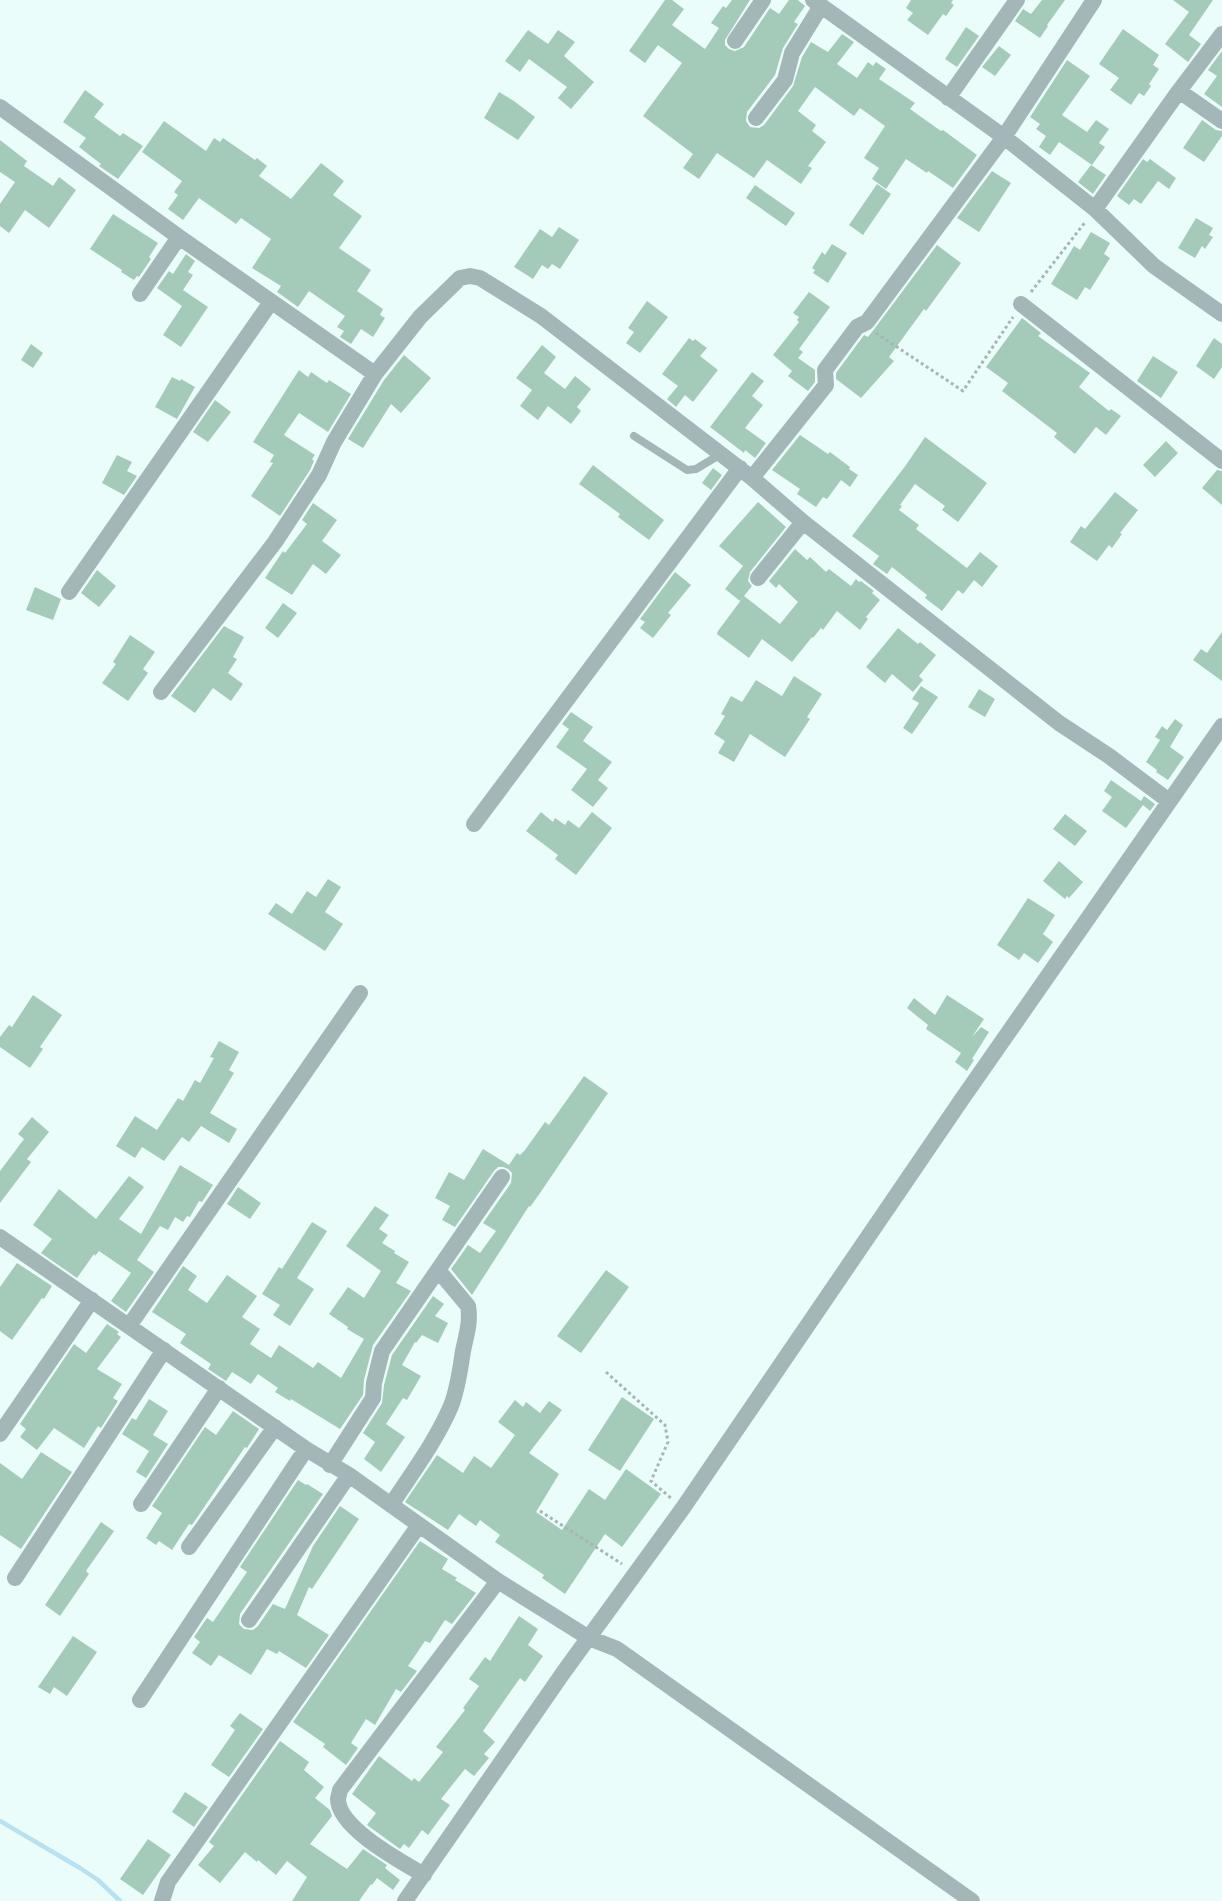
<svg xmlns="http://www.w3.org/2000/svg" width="1222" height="1901" font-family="'Source Sans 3',sans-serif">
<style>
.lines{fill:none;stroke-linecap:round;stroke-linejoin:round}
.stream{stroke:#b8e1f2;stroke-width:4.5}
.building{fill:#a4cbb9}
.path{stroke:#a7b5b3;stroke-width:3;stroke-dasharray:3 3;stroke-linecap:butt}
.service{stroke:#a3b7b9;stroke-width:8}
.minor{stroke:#a3b7b9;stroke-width:16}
</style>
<rect width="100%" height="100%" fill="#ebfdfa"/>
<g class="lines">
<path class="stream" d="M0 1821 80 1868 98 1880 120 1901"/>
</g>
<path class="building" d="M665 0H672L684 9 672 25 705 49 719 28 711 23 723 6 726 8 732 0H750L725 40V45L729 49 735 51 744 47 770 8 779 14 789 0H798L805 6 794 22 798 24 783 48 775 75 747 112 746 121 750 127 759 128 764 125 793 86 802 57 811 42 828 52 842 34 854 42 837 64 857 78 868 62 873 66 876 62 886 69 879 79 915 103 910 109 941 131 943 130 977 155 953 188 928 171 927 173 906 159 886 189 872 179 879 168 864 158 885 126 860 108 854 116 815 87 798 111 816 125 812 131 826 142 808 166 812 168 801 184 767 160 754 178 717 153 699 179 683 168 693 154 643 116 682 63 658 45 645 63 629 51Z
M911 0H953L951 3 954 5 946 16 943 14 928 35 907 20 913 13 906 8Z
M1042 0H1065L1047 25 1048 26 1040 38 1015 21 1023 9 1031 14Z
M1173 0H1213L1189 35 1201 44 1188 62 1165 44 1189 12Z
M966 27 979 36 957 67 945 59Z
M1123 29 1159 55 1153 65 1159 69 1149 84 1151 86 1144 96 1139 93 1131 105 1110 90 1119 78 1099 64Z
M528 30 548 44 558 30 575 42 564 56 594 82 571 109 558 98 567 87 529 59 520 72 505 61Z
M999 46 1011 55 995 76 982 67Z
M1222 51V107L1204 94 1217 76 1208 70Z
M1067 60 1090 76 1062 115 1087 132 1096 120 1109 129 1099 143 1105 147 1092 165 1059 142 1050 155 1039 147 1046 136 1036 129 1040 124 1030 117Z
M85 90 104 104 94 117 120 136 123 133 143 146 118 179 99 166 101 164 79 147 86 138 63 122Z
M499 92 514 101 535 117 518 140 484 118Z
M1202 120 1216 130 1222 131V136L1204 162 1183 148Z
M164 121 206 151 214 138 220 142 223 138 255 160 257 158 267 166 259 176 291 199 321 163 344 181 333 195 362 216 339 248 371 270 357 291 383 309 380 315 385 318 373 337 361 329 351 344 340 337 344 331 337 327 345 316 309 291 298 307 277 292 281 286 252 268 271 239 241 218 236 224 199 198 183 220 168 209 178 195 174 192 182 181 142 152Z
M0 140 27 161 24 166 53 186 59 177 76 190 49 228 25 210 9 233 0 226V204L15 182 0 172Z
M1143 159 1147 162 1150 159 1176 178 1169 189 1158 181 1141 204 1134 199 1129 205 1117 196Z
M1091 165 1106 175 1093 194 1078 182Z
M992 171 1011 183 979 232 957 218Z
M877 184 891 194 863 235 849 225Z
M755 185 795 213 786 226 746 198Z
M113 214 158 243 149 257 151 259 139 277 137 276 134 280 121 272 122 270 90 249Z
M1196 218 1213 228 1209 235 1213 237 1205 249 1202 246 1195 258 1178 248Z
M559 227 579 240 560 269 552 264 548 269 542 265 533 279 514 267 540 229 552 237Z
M1091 232 1110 243 1104 254 1110 258 1090 290 1085 287 1077 300 1051 284 1074 246 1080 250Z
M832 244 847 253 828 283 813 273 815 270 812 268 822 252 825 255Z
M937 245 961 263 926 311 924 309 889 357 894 361 861 398 836 379V373L864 335 868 337 875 328Z
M186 254 195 261 188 272 193 275 183 290 208 307 181 347 163 335 182 306 157 288 169 271 173 274Z
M809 292 830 307 799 349 803 352 798 358 815 370V382L808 391 788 376 792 371 773 355 799 322 797 320 799 317 793 313Z
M647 301 668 317 640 353 626 343 634 332 628 328Z
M1022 318 1041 333 1038 336 1090 373 1079 387 1109 411 1111 409 1121 416 1106 435 1096 427 1075 454 1054 437 1057 433 1002 391 1008 383 986 367Z
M689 338 693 341 695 339 707 348 700 356 718 370 693 402 685 395 676 407 667 399 678 386 662 374Z
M1214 338 1222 344V367L1214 379 1196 366Z
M31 344 43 353 33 368 21 360Z
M542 345 556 357 544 373 565 389 575 376 591 389 577 407 581 411 571 424 548 406 538 420 520 406 532 390 516 378Z
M404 355 431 378 401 413 391 404 363 448 348 439 384 380Z
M1153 356 1178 372 1161 398 1137 381Z
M299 370 308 377 311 372 327 383 329 380 351 394 328 432 299 413 284 435 315 455 312 459 314 461 310 470 280 516 251 496 273 463 270 462 274 455 253 442Z
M752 372 764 381 752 396 763 405 745 428 766 443 755 458 745 450 744 453 710 427Z
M172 377 180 381 181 379 195 387 177 419 155 407Z
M215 400 231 412 208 442 193 432Z
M800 435 828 454 830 452 850 467 849 469 858 475 850 487 841 480 827 499 823 497 816 507 797 494 800 489 772 470Z
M925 437 987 483 958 522 942 510 945 506 915 484 900 505 902 506 899 510 919 525 916 529 967 568 980 552 998 566 982 587 974 580 963 594 958 590 942 611 925 598 927 595 892 567 887 574 873 564 879 556 852 536 906 465Z
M1166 441 1178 453 1155 477 1143 465Z
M117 455 132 462 127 471 137 476 124 495 102 483Z
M593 465 664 520 649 540 618 517 620 514 579 484Z
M713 468 722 475 711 490 702 483Z
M1217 470 1222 471V505L1202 488Z
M1115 492 1138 510 1120 533 1122 534 1112 548 1109 545 1097 561 1070 542 1081 526 1085 529Z
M758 502 786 527 750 572 748 581 752 586 740 601 725 589 743 566 719 546Z
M313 503 337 520 322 541 341 555 326 574 313 564 292 595 265 578 283 551 285 553 307 524 302 520Z
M795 549 807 560 810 557 826 572 829 569 851 586 856 579 859 582 861 581 874 591 872 593 880 600 866 617 868 619 860 630 837 611 823 630 821 628 813 638 812 637 792 662 762 639 749 658 717 634 718 631 744 596 780 624 798 602 779 584 776 588 769 581Z
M97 570 116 586 99 607 81 593Z
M675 572 691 585 668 613 671 615 653 638 640 628 645 622 640 619Z
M35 587 61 599 53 620 26 610Z
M283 603 297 613 278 638 265 628Z
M224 626 244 637 233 657 237 659 228 673 243 684 231 701 213 688 195 713 171 696Z
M898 628 918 644 920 642 936 655 919 676 923 680 913 692 892 674 885 683 866 667Z
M1222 632V681L1193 660 1201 649 1207 653Z
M130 635 155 652 143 669 148 673 128 701 102 683 116 664 113 662Z
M794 676 822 694 807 717 810 719 785 757 750 734 734 762 718 753 725 741 714 734 725 716 721 714 731 696 742 702 756 680 782 696Z
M921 686 938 697 912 734 903 728 919 703 912 699Z
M979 689 995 699 985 717 968 707Z
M571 712 593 727 583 741 612 762 598 780 608 788 593 807 571 790 587 769 556 747 569 729 562 724Z
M1175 719 1183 725 1170 747 1184 757 1168 780 1156 772 1157 770 1146 762 1160 740 1155 737 1162 726 1167 730Z
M1111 780 1141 801 1144 796 1155 804 1150 811 1143 805 1126 828 1102 811 1112 797 1104 791Z
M541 812 553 822 555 818 565 825 568 820 579 828 592 812 612 828 576 875 555 859 558 855 526 831Z
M1065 814 1087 831 1075 846 1053 829Z
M1059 861 1083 882 1069 898 1067 896 1065 899 1043 881Z
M328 879 341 887 325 912 343 924 325 951 268 914 276 903 292 914 307 891 316 897Z
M1028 898 1055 915 1043 934 1053 942 1038 963 1024 953 1019 960 997 945Z
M33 995 62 1015 40 1047 43 1049 30 1068 0 1047V1037L9 1025 12 1027Z
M947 995 984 1019 972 1037 981 1027 989 1032 972 1059 974 1060 967 1071 955 1062 961 1053 926 1029 928 1025 907 1008 914 998 935 1015Z
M219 1041 239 1052 229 1070 234 1073 210 1113 237 1129 229 1143 201 1126 189 1142 182 1137 164 1161 142 1147 135 1158 116 1146 135 1116 157 1130 178 1098 183 1101 195 1080 200 1083 214 1058 210 1057Z
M584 1076 608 1093 538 1196 530 1207 529 1206 472 1295 451 1269 468 1245 480 1253 496 1231 483 1223 511 1183 512 1173 508 1169 503 1167H498L494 1171 455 1227 442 1220 450 1206 435 1198 449 1172 464 1180 483 1149 509 1165 517 1153 520 1155 525 1150 545 1122 549 1125Z
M32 1117 49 1132 27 1159 31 1162 0 1203V1171L24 1139 18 1134Z
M180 1165 213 1185 202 1202 199 1201 190 1217 187 1216 183 1222 175 1217 168 1230 160 1226 137 1260 154 1272 126 1312 111 1301 131 1273 99 1251 95 1256 94 1254 77 1278 41 1253 52 1239 33 1225 59 1189 96 1219 129 1176 144 1187 119 1219 141 1234Z
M238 1187 261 1203 250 1219 227 1204Z
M375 1206 389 1215 379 1229 388 1235 382 1243 395 1251 394 1253 409 1262 396 1283 411 1291 373 1345 364 1380 363 1395 340 1429 291 1399 290 1401 275 1392 278 1388 258 1374 251 1384 232 1372 226 1381 208 1369 211 1364 180 1343 186 1334 152 1312 183 1266 197 1276 188 1290 207 1303 227 1275 257 1296 242 1317 260 1329 250 1344 271 1358 279 1345 313 1368 318 1362 341 1378 364 1339 347 1329 348 1327 329 1314 348 1287 364 1298 381 1271 346 1246Z
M312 1222 327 1231 297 1278 314 1289 290 1326 273 1315 280 1305 262 1294 279 1267 282 1269Z
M17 1263 52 1286 44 1299 42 1298 12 1340 0 1331V1287Z
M606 1270 629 1287 581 1353 557 1336Z
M433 1296 444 1304 435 1316 448 1323 438 1343 422 1335 416 1343 415 1342 402 1365 421 1376 407 1400 403 1398 386 1424 405 1437 381 1472 364 1459 375 1442 363 1433 382 1403 384 1385 392 1355Z
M107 1324 119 1332 117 1334 121 1337 97 1369 122 1384 113 1398 118 1401 101 1428 98 1426 84 1448 54 1428 37 1450 20 1437 26 1429 20 1424 74 1344 86 1353Z
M622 1397 654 1419 620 1471 588 1450Z
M149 1399 168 1411 153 1435 168 1444 146 1478 136 1472 149 1451 122 1434 132 1418 136 1420Z
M515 1400 523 1407 526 1402 540 1413 549 1401 562 1410 529 1453 559 1474 536 1512 562 1530 589 1489 605 1500 626 1469 661 1494 622 1547 605 1534 565 1594 542 1578 544 1575 495 1542 500 1535 480 1520 476 1526 459 1514 448 1530 405 1502 437 1455 463 1473 474 1456 491 1468 515 1435 498 1422Z
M233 1411 259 1429 247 1448 245 1447 192 1525 189 1524 172 1550 159 1541 156 1545 146 1538 162 1513 152 1506 205 1427 216 1435Z
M41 1452 72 1472 21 1549 0 1535V1463L22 1479Z
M298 1480 306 1485 307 1484 323 1494 240 1614 239 1624 244 1629 253 1630 258 1626 273 1604 285 1609 313 1546 340 1506 359 1519 312 1589 309 1587 297 1615 329 1635 306 1668 279 1651 277 1654 267 1649 251 1675 219 1655 211 1666 192 1653 200 1642 194 1637 207 1618 213 1622 247 1572 240 1567Z
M101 1522 114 1531 86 1571 89 1574 60 1616 45 1605Z
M420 1541 448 1559 442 1569 457 1578 455 1580 476 1593 452 1624 445 1620 430 1643 425 1641 408 1666 417 1671 401 1692 396 1689 375 1725 366 1719 351 1743 358 1748 346 1765 323 1747 325 1744 293 1722Z
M519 1616 538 1629 528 1645 543 1656 525 1682 520 1678 483 1731 495 1742 484 1754 489 1758 474 1776 465 1769 441 1799 450 1805 428 1835 422 1830 409 1848 404 1844 400 1849 367 1825 376 1813 352 1794 379 1756 412 1781 414 1778 419 1782 443 1752 436 1747 465 1710 463 1708 479 1686 469 1679 485 1657 490 1661Z
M73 1636 97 1652 67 1696 54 1687 50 1694 38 1687Z
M240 1713 263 1729 229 1777 211 1765 235 1730 230 1726Z
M280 1741 309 1762 304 1770 324 1787 315 1798 330 1810 332 1816 310 1844 347 1869 363 1849 387 1865 385 1868 400 1880 393 1890 377 1878 372 1885 371 1884 359 1901H292L307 1877 287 1861 276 1875 258 1860 257 1862 245 1852 220 1883 198 1865 214 1846 209 1842Z
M185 1792 208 1807 194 1827 172 1812Z
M148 1839 171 1855 143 1895 120 1879Z"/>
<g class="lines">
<path class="path" d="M1031 292 1086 221
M876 333 963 391 1013 317
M606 1372 665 1425 668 1442 651 1481 672 1499
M540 1511 622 1564"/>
<path class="service" d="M634 436 687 470 696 469 721 454"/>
<path class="minor" d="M813 0 1004 137 1095 209 1154 266 1222 314
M735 41 763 0
M1179 91 1222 121
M948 98 1017 0
M0 107 179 237 375 374 420 317 460 278 470 276 480 278 541 316 752 478 803 522 1059 723 1109 756 1169 801
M756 118 785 80 792 53 821 6
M1095 209 1179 91 1222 34
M140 294 179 237
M1021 304 1222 461
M752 478 826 385 825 370 857 327 867 322 1004 137 1094 0
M758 578 803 522
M69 592 271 302
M161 692 275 542 319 475 334 442 375 374
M474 824 740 468
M0 1237 306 1449 349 1475 498 1581 589 1638 617 1649 972 1901
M129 1326 360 993
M0 1434 92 1300
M330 1465 373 1398 374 1383 382 1351 502 1177
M141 1504 219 1388
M391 1505C412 1473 436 1441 451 1406 458 1388 460 1370 463 1351 466 1336 471 1322 468 1306L438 1270
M189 1547 275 1427
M15 1578 164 1350
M249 1620 349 1475
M140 1700 306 1449
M424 1875C402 1862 338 1828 338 1799 338 1798 340 1791 340 1790L498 1581
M162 1901 168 1882 419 1525
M405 1901 563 1673 683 1508 960 1102 1222 726"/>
</g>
</svg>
